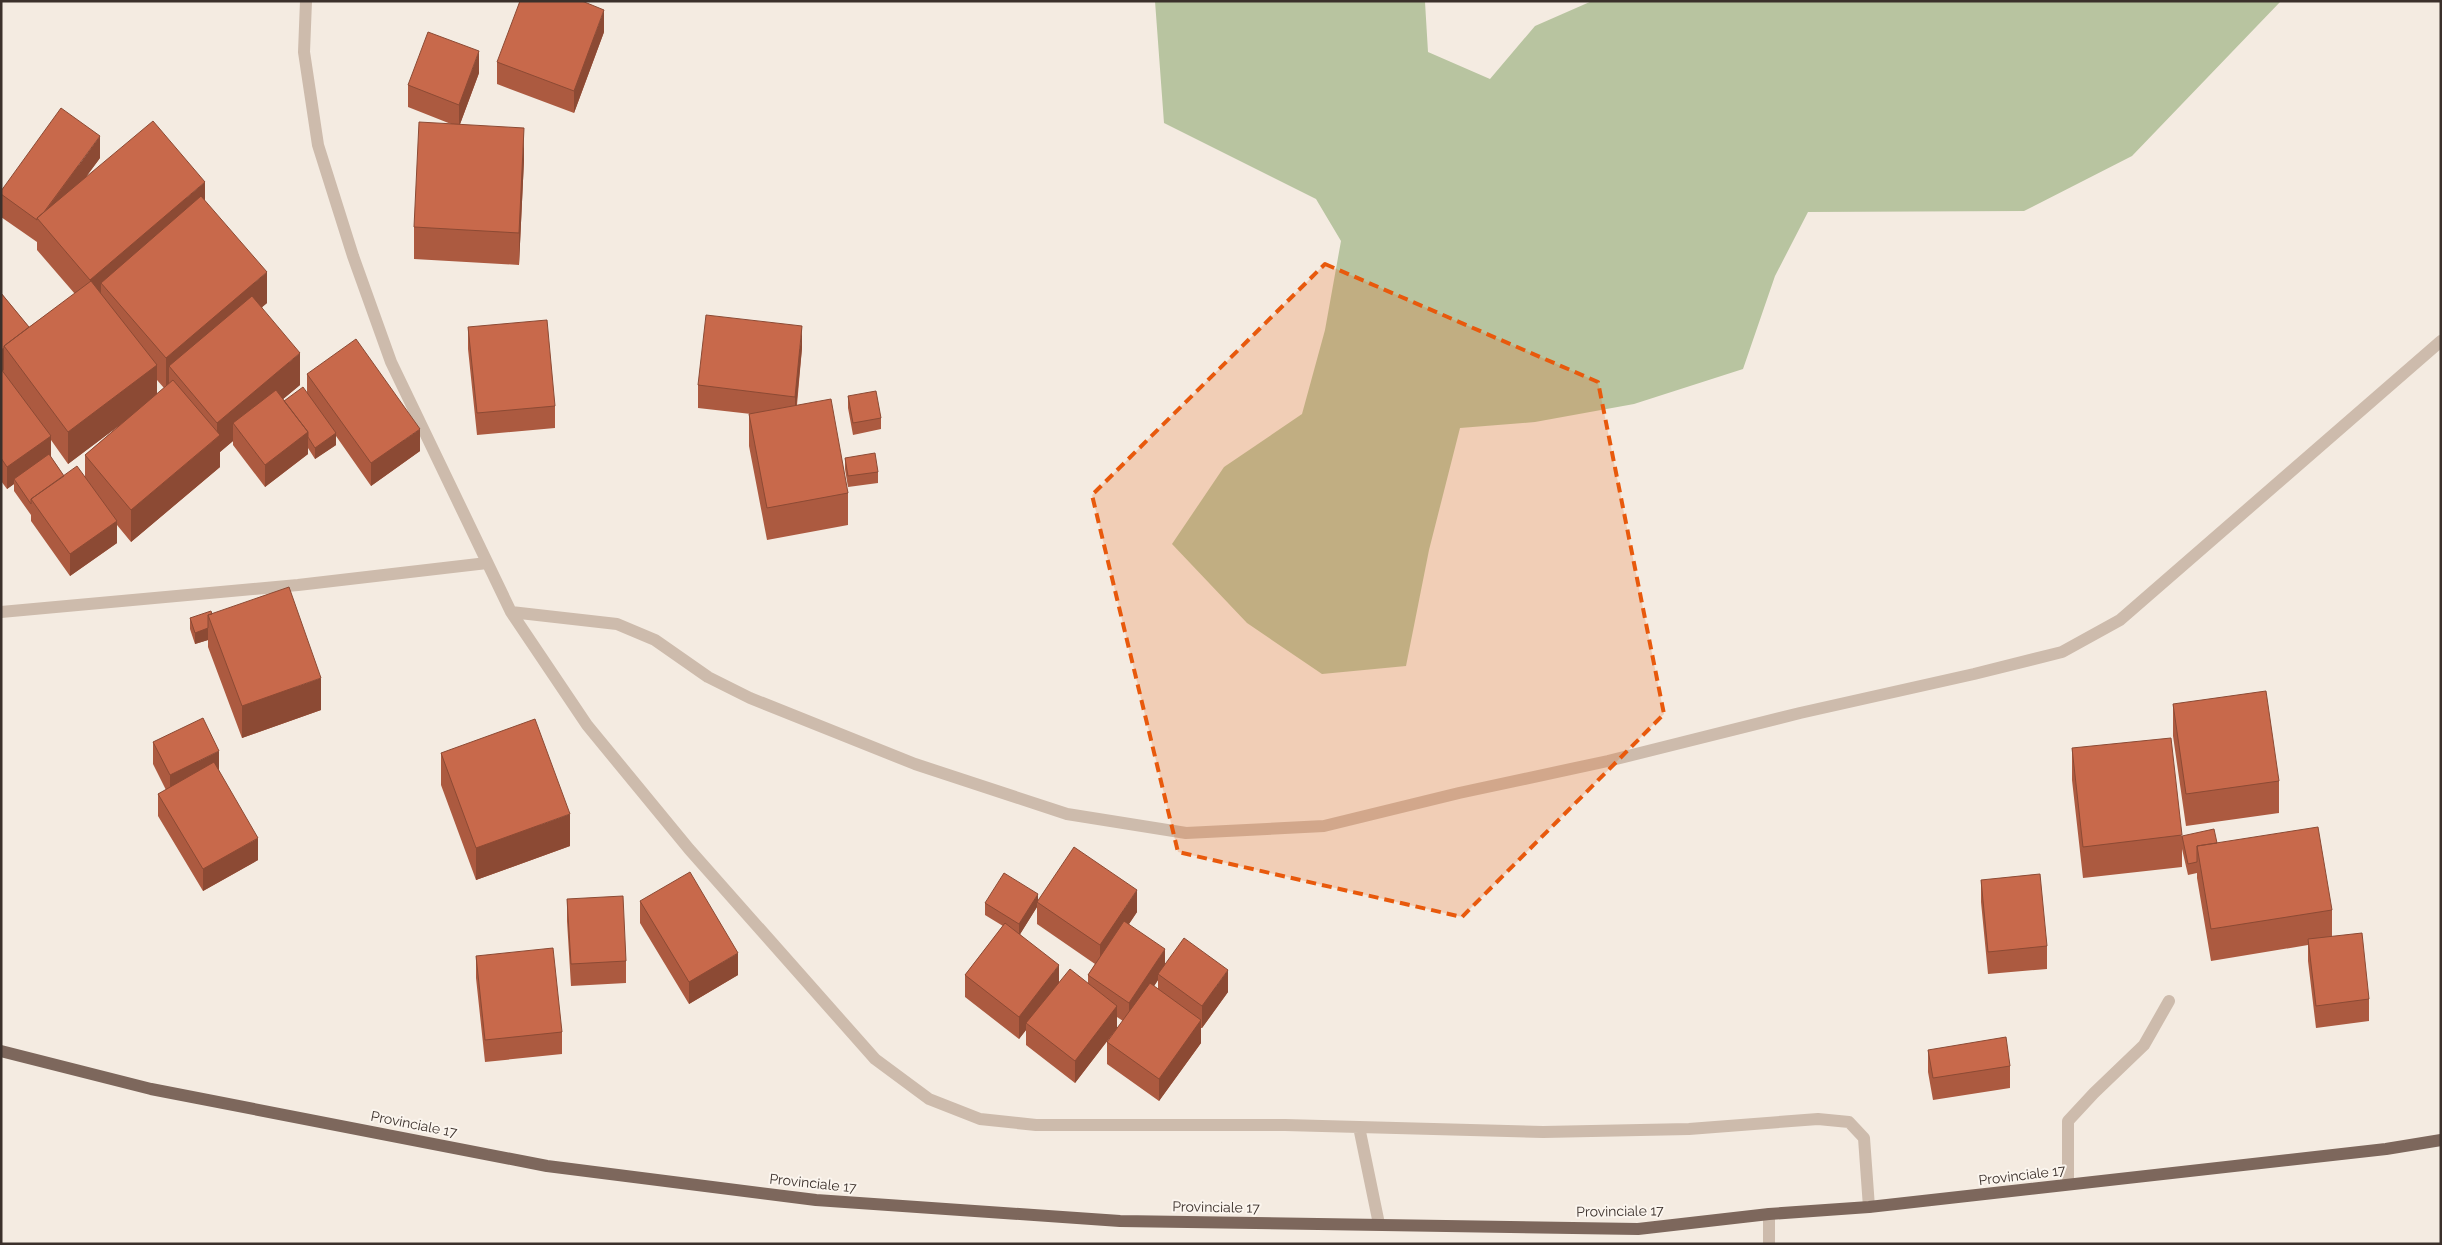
<svg xmlns="http://www.w3.org/2000/svg" width="2442" height="1245" font-family="Raleway,sans-serif">
<style>
.green{fill:#b8c4a0}
.lines{fill:none;stroke-linecap:round;stroke-linejoin:round}
.minor{stroke:#cdbbac;stroke-width:12}
.major{stroke:#7d675c;stroke-width:12}
.wall{fill:#ac5a40;fill-rule:evenodd}
.shaded-wall{fill:#8c4a34}
.building{fill:#c8694b;stroke:#8c4a34}
.marked{fill:#e8590c;fill-opacity:0.2;stroke:#e8590c;stroke-width:4;stroke-dasharray:10 6;stroke-linejoin:round}
.labels{text-anchor:middle;stroke-width:4;stroke-linejoin:round;paint-order:stroke}
.street-label{font-size:14px;fill:#3b302b;stroke:#fbf5ee}
</style>
<rect width="100%" height="100%" fill="#f4ebe1"/>
<path class="green" d="M1155 1H1423L1425 2 1428 52 1490 79 1535 26 1592 1H2281L2132 156 2024 211 1808 212 1775 276 1743 369 1634 404 1535 422 1460 428 1429 550 1406 666 1322 674 1247 623 1172 544 1224 467 1302 414 1325 330 1341 241 1316 199 1164 123Z"/>
<g class="lines">
<path class="minor" d="M306 1 304 52 318 145 353 256 391 362 511 612 587 725 689 849 875 1059 929 1099 980 1119 1036 1125H1285L1543 1132 1689 1129 1818 1119 1849 1122 1864 1138 1869 1207
M1 612 298 585 487 563
M511 612 617 624 655 640 708 677 750 698 915 764 1067 814 1186 833 1324 826 1459 793 1608 761 1800 713 1974 674 2062 652 2120 620 2441 341
M1359 1127 1379 1224
M2068 1184V1121L2094 1093 2144 1045 2169 1001
M1769 1244V1214"/>
<path class="major" d="M1 1051 151 1089 547 1166 816 1200 1120 1221 1638 1229 1769 1214 1869 1207 2386 1149 2441 1140"/>
</g>
<path class="wall" d="M604 32 574 113 497 84V62Z
M479 73 460 124 524 160 519 265 414 259V227L451 124 408 107V85Z
M100 158 85 178 205 201 267 303 262 307 300 385 283 399 284 401 307 393V374L420 451 371 486 336 436V445L315 459 308 448V454L265 487 233 445V441L220 452V467L131 542 117 525V543L70 576 31 521V515L14 491V484L7 489 1 481V293L29 327 75 294 37 250V242L1 217V191ZM157 380 164 388 157 394ZM120 425 85 455V476H64L51 457V440L68 464Z
M468 327 555 406V428L477 435 468 349Z
M802 348 797 405 848 493V525L767 540 749 446V414H751L698 408V385Z
M848 396 881 418V429L853 435 848 408Z
M845 458 878 472V483L848 487 845 469Z
M212 614 321 710 242 738 208 647V640L195 644 190 629V618Z
M2173 704 2279 781V813L2186 826 2173 736Z
M153 742 219 771 258 860 203 891 158 816V794L166 790 153 764Z
M2072 748 2182 836 2217 843 2332 910V937L2369 999V1021L2316 1028 2308 961V945L2211 961 2197 878V873L2188 875 2182 849V867L2083 878 2072 780Z
M441 753 570 846 476 880 441 785Z
M1981 880 2047 946V969L1988 974 1981 902Z
M567 899 626 961V983L571 986 567 921Z
M1038 900 1137 912 1129 924 1165 965 1228 992 1202 1028H1201V1043L1159 1101 1107 1064V1042L1115 1031 1075 1083 1026 1045V1030L1019 1039 965 997V975L1003 926 985 915V903ZM1037 907V924L1095 964 1088 975V983L1059 982 1020 934ZM1158 980V989L1154 986ZM1117 1017 1123 1021 1117 1028Z
M640 901 738 975 689 1004 640 923Z
M476 956 562 1032V1054L485 1062 476 978Z
M1928 1050 2010 1066V1088L1933 1100 1928 1072Z"/>
<path class="shaded-wall" d="M604 10V32L574 113V91Z
M479 51V73L459 127V105Z
M524 128V160L519 265V233Z
M100 136V158L47 230 39 220Z
M205 182V214L101 283V302L90 312V280Z
M267 272V303L179 378 169 366V387L166 390V358Z
M802 326V348L795 419V397Z
M4 348V370L1 372V350Z
M300 353V385L241 434 233 423V441L220 452V467L131 542V510L217 438V423Z
M157 365V397L68 464V432Z
M420 429V451L371 486V463Z
M308 432V454L265 487V465Z
M336 433V445L315 459V448Z
M51 436V458L14 479V484L7 489V467Z
M117 521V543L70 576V554Z
M208 628V640L195 644V633Z
M321 678V710L242 738V706Z
M219 751V773L170 797V775Z
M570 814V846L476 880V848Z
M258 838V860L203 891V869Z
M1137 890V912L1100 967V945Z
M1038 894V903L1037 902V907L1019 936V924Z
M1165 949V971L1158 974V980L1129 1025V1003Z
M738 953V975L689 1004V982Z
M1059 965V987L1026 1023V1030L1019 1039V1017Z
M1228 970V992L1202 1028V1006Z
M1117 1006V1028L1075 1083V1061Z
M1201 1020V1043L1159 1101V1079Z"/>
<path class="building" d="M520 1H582L604 10 574 91 497 62Z
M428 32 479 51 459 105 408 85Z
M61 108 100 136 44 212 37 218V220L1 194V191Z
M153 121 205 182 90 280 37 218Z
M419 122 524 128 519 233 414 227Z
M201 196 267 272 166 358 101 283Z
M91 281 157 365 68 432 4 346Z
M1 293 29 327 4 346V348L1 350Z
M252 296 300 353 217 423 169 366Z
M706 315 802 326 795 397 698 385Z
M547 320 555 406 477 413 468 327Z
M356 339 420 429 371 463 307 374Z
M1 369 51 436 7 467 1 458Z
M173 380 220 435 131 510 85 455Z
M303 387 336 433 315 448 308 437V432L284 401Z
M276 390 308 432 265 465 233 423Z
M876 391 881 418 853 423 848 396Z
M831 399 848 493 767 508 749 414Z
M875 453 878 472 848 476 845 458Z
M49 454 64 476 31 499V504L14 479Z
M77 466 117 521 70 554 31 499Z
M289 587 321 678 242 706 208 615Z
M211 611 212 614 208 615V628L195 633 190 618Z
M2266 691 2279 781 2186 794 2173 704Z
M203 718 219 751 170 775 153 742Z
M535 719 570 814 476 848 441 753Z
M2171 738 2182 835 2083 847 2072 748Z
M214 762 258 838 203 869 158 794Z
M2318 827 2332 910 2211 929 2197 846Z
M2214 829 2217 843 2197 846V862L2188 864 2182 836Z
M1074 847 1137 890 1100 945 1037 902Z
M690 872 738 953 689 982 640 901Z
M1004 873 1038 894 1019 924 985 903Z
M2040 874 2047 946 1988 952 1981 880Z
M623 896 626 961 571 964 567 899Z
M1124 921 1165 949 1129 1003 1088 975Z
M1005 923 1059 965 1019 1017 965 975Z
M2362 933 2369 999 2316 1006 2308 939Z
M1184 938 1228 970 1202 1006 1158 974Z
M553 948 562 1032 485 1040 476 956Z
M1070 969 1117 1006 1075 1061 1026 1023Z
M1150 983 1201 1020 1159 1079 1107 1042Z
M2006 1037 2010 1066 1933 1078 1928 1050Z"/>
<path class="marked" d="M1325 264 1598 382 1664 714 1462 917 1178 852 1092 495Z"/>
<g class="labels">
<g class="street-label">
<text transform="translate(414 1124) rotate(11)" y="5">Provinciale 17</text>
<text transform="translate(2022 1175) rotate(-7)" y="5">Provinciale 17</text>
<text transform="translate(813 1183) rotate(6)" y="5">Provinciale 17</text>
<text transform="translate(1216 1207) rotate(1)" y="5">Provinciale 17</text>
<text transform="translate(1620 1211) rotate(-1)" y="5">Provinciale 17</text>
</g>
</g>
<rect width="2442" height="1245" fill="none" stroke="#3b302b" stroke-width="5"/>
</svg>
